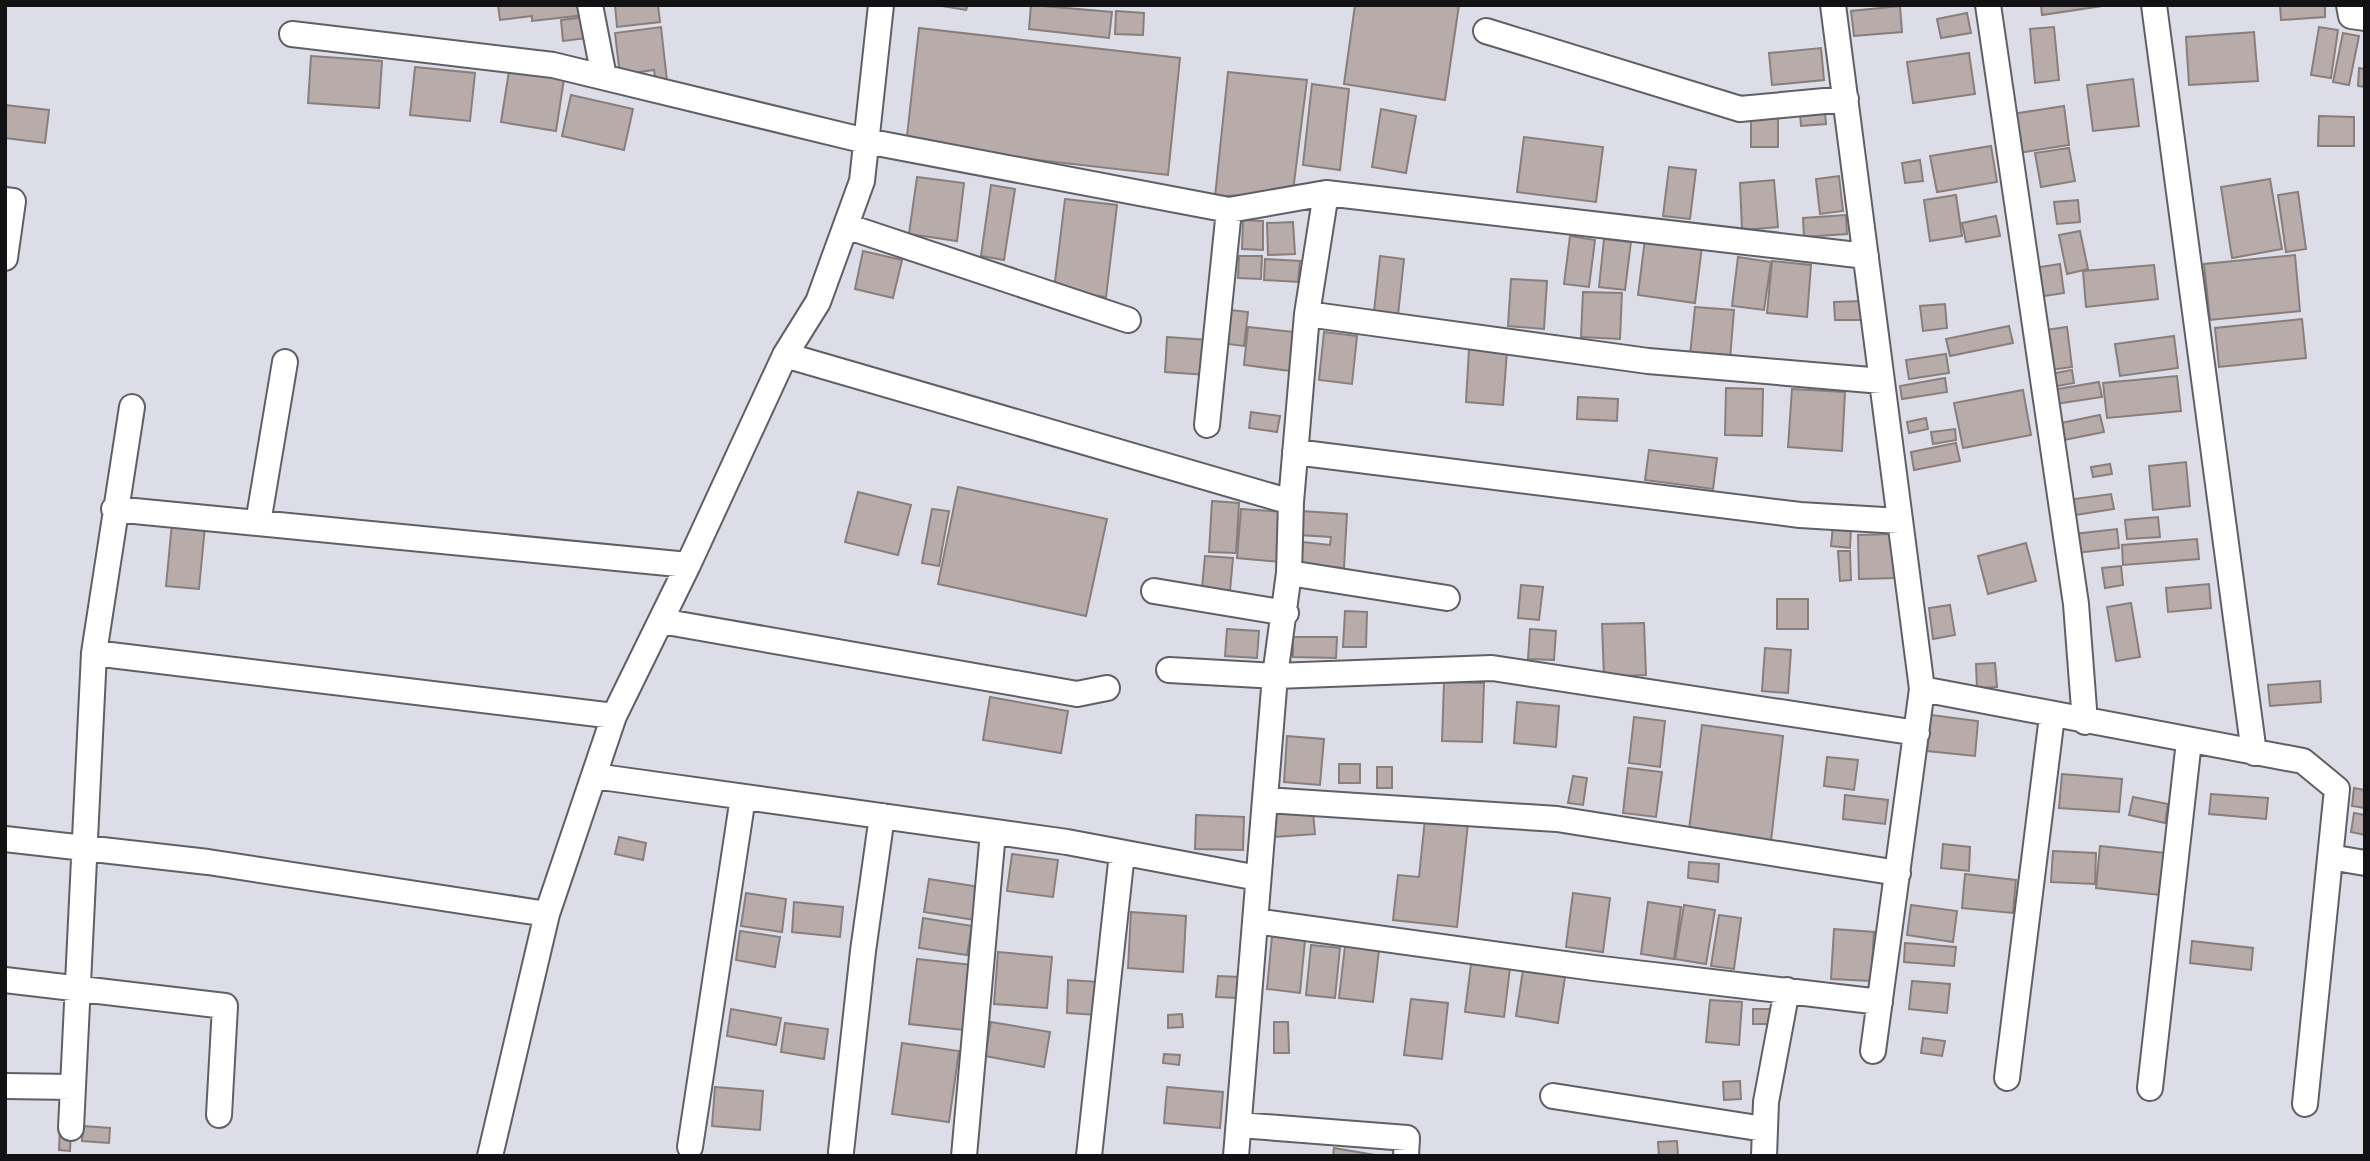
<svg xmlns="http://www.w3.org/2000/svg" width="2370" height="1161" font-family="'Fira Sans',sans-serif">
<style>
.building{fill:#b7aca9;stroke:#887e7c;stroke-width:2}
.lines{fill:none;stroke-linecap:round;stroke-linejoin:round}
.street-casing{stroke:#605f68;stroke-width:28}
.street{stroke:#fff;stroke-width:24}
</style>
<rect width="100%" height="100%" fill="#dddde7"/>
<path class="building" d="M498 5H584L585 15 532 21V16L500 20Z
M615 5H658L660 22 617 27Z
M936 5H968L966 10Z
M1031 5 1112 12 1109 38 1029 29Z
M1355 5H1459L1445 100 1344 84Z
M2041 5H2109L2042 15Z
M2280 5H2325V17L2281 20Z
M1900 6 1902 32 1854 36 1851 11Z
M1116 11 1144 13 1143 35 1115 34Z
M1967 13 1971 33 1941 38 1937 19Z
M585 17 588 38 563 41 561 20Z
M661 27 667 81 656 83 654 70 620 75 615 33Z
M2054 27 2059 80 2035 83 2030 29Z
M2319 27 2338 30 2331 78 2311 75Z
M919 28 1180 58 1168 175 906 145Z
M2254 32 2258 81 2189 85 2186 37Z
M2343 33 2359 36 2349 85 2333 82Z
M1821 48 1824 80 1772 85 1769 53Z
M1969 53 1975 94 1913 103 1907 62Z
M311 56 382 61 379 108 308 103Z
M415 67 475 73 470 121 410 115Z
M2359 68 2365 69V87L2358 86Z
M509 71 564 79 556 131 501 122Z
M1228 72 1307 80 1293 191 1215 197Z
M2133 79 2139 126 2093 131 2087 85Z
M1312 84 1349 89 1340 170 1303 165Z
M571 95 633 109 624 150 562 136Z
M5 105 49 110 45 143 5 138Z
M2064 106 2069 145 2018 153 2012 114Z
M1381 109 1416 116 1406 173 1372 167Z
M1825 112 1826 124 1801 126 1800 114Z
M1751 115 1778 116V147H1751Z
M2319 116 2354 117V146H2318Z
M1524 137 1603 147 1596 202 1517 192Z
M1991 146 1997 182 1937 192 1930 156Z
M2069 148 2075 181 2041 187 2035 153Z
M1920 160 1923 181 1905 183 1902 163Z
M1669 167 1696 170 1690 219 1663 216Z
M1839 176 1843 211 1820 214 1816 179Z
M917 177 964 183 957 241 909 234Z
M2270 179 2282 249 2232 258 2221 187Z
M1774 180 1778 227 1742 230 1740 183Z
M991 185 1015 189 1004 260 981 256Z
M2298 192 2306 249 2286 252 2278 195Z
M1956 195 1962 236 1930 241 1924 200Z
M1065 199 1117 205 1106 297 1054 290Z
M2078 200 2080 222 2057 224 2054 202Z
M1846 215 1847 234 1804 237 1803 218Z
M1996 216 2000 236 1966 242 1962 223Z
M1243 220 1263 221V250L1242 249Z
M1293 222 1295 254 1268 255 1267 223Z
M2080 231 2088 269 2067 274 2059 235Z
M1570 236 1595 240 1589 287 1564 284Z
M1604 239 1631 242 1625 290 1599 287Z
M1645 239 1702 246 1695 303 1638 295Z
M863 251 902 260 893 298 855 289Z
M2295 255 2300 311 2210 320 2204 264Z
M1239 256H1262L1261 279 1238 278Z
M1380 256 1404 259 1398 315 1374 312Z
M1738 257 1771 262 1764 310 1732 306Z
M1265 259 1300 261 1298 282 1264 280Z
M1772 261 1811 265 1807 317 1767 313Z
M2060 264 2064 293 2038 297 2034 268Z
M2154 265 2158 299 2086 307 2083 271Z
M1511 279 1547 281 1544 329 1508 326Z
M1583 292 1622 293 1620 339 1581 337Z
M1862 301V320H1835L1834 302Z
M1945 304 1947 328 1923 331 1920 306Z
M1695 307 1734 310 1730 359 1690 355Z
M1223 309 1248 312 1244 346 1219 343Z
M2302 319 2306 358 2219 367 2215 328Z
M2009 326 2013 343 1950 356 1946 339Z
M1248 327 1303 333 1298 372 1244 365Z
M2067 327 2072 367 2050 370 2045 330Z
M1324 332 1357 336 1352 384 1319 380Z
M2174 336 2178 368 2120 376 2115 344Z
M1167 337 1208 340 1206 375 1165 372Z
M1469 349 1507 351 1503 405 1466 402Z
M1946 354 1949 373 1909 379 1906 360Z
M2072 370 2074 383 2052 387 2050 374Z
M2177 376 2181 411 2107 418 2103 383Z
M1945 378 1947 392 1902 399 1900 386Z
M2099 382 2102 397 2055 404 2052 390Z
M1726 388 1763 389 1762 436 1725 435Z
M1792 389 1845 392 1842 451 1788 447Z
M2023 390 2031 435 1963 448 1954 403Z
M1578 397 1618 399 1617 421 1577 419Z
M1251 412 1280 416 1277 432 1249 428Z
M2100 415 2104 432 2059 441 2056 424Z
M1926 418 1928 429 1909 433 1907 422Z
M1955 429 1956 440 1933 444 1931 432Z
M1956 443 1960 461 1914 470 1911 452Z
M1649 450 1717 458 1713 489 1645 480Z
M2186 462 2190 506 2153 510 2149 466Z
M2110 464 2112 474 2093 477 2091 467Z
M958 487 1107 519 1086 616 938 584Z
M858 492 911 505 898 555 845 542Z
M2111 494 2114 509 2069 516 2067 500Z
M1212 501 1239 503 1236 553 1209 552Z
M932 509 949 511 939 566 922 563Z
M1241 509 1285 512 1281 562 1237 558Z
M1301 511 1347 514 1344 568 1301 565 1303 542 1330 545 1331 537 1299 535Z
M2158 517 2160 537 2127 539 2125 520Z
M172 523 205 526 199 589 166 586Z
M1833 525 1851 527 1850 548 1831 546Z
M2117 529 2119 548 2076 553 2074 534Z
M1895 534 1896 578 1859 579 1858 535Z
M2197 539 2199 559 2123 565 2122 545Z
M2026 543 2036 581 1988 594 1978 556Z
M1838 551H1850L1851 580 1840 581Z
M1205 556 1233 558 1230 591 1202 588Z
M2121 566 2123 585 2105 588 2102 568Z
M2209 584 2211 608 2168 612 2166 588Z
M1521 585 1543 587 1539 620 1518 618Z
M1777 599H1808V629H1777Z
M2131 603 2140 657 2116 661 2107 607Z
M1950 605 1955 635 1933 639 1929 608Z
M1345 611 1367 612 1366 647H1343Z
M1644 623 1646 675 1604 677 1602 624Z
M1227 629 1259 631 1257 658 1225 656Z
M1530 629 1556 631 1554 660 1528 659Z
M1293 637H1337L1336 658 1293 657Z
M1765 648 1791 650 1788 693 1762 691Z
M1995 663 1997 687 1977 688 1976 664Z
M2320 681 2321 702 2270 706 2268 685Z
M1444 682 1484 683 1482 742 1442 741Z
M990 697 1068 711 1061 753 983 740Z
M1517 702 1559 706 1556 747 1514 743Z
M1931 715 1978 721 1975 756 1927 751Z
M1634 717 1665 721 1660 767 1629 763Z
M1702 725 1783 736 1771 841 1689 830Z
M1287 736 1324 739 1320 785 1284 782Z
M1827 757 1858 760 1854 790 1824 786Z
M1339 764H1360V783H1339Z
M1377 767H1392V788H1377Z
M1628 768 1662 772 1656 817 1623 813Z
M2062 774 2122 779 2119 812 2059 808Z
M1573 776 1587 778 1583 805 1568 803Z
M2354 788 2365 790V808L2352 806Z
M2211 794 2268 798 2266 819 2209 814Z
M1845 795 1888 800 1885 824 1843 819Z
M2133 797 2168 804 2165 823 2129 815Z
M1313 812 1315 834 1274 837 1272 814Z
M2354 813 2365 815V835L2351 832Z
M1196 815 1244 817 1243 850 1195 849Z
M1425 819 1468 823 1457 927 1393 920 1398 875 1419 877Z
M619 837 646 843 643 860 615 854Z
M1943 844 1970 847 1969 871 1941 868Z
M2100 846 2165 853 2160 895 2096 888Z
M2053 851 2096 853 2095 884 2051 882Z
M1012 854 1058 860 1053 897 1007 891Z
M1689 862 1719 864 1718 882 1688 878Z
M1965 874 2016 880 2013 913 1962 908Z
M929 879 980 887 975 920 924 912Z
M746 893 786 899 782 932 741 926Z
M1573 893 1610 898 1603 952 1566 947Z
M794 902 843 907 840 937 792 932Z
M1648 902 1681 907 1674 959 1641 954Z
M1684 905 1715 910 1706 964 1675 959Z
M1911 905 1957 911 1953 942 1907 935Z
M1131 912 1186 916 1183 972 1128 968Z
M1719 915 1741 918 1734 969 1711 966Z
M923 918 972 926 967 955 919 948Z
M1834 929 1874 932 1871 981 1831 979Z
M740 931 780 937 775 967 736 960Z
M1272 936 1305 940 1300 993 1267 989Z
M2192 941 2253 948 2251 970 2190 963Z
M1905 943 1956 947 1954 966 1904 962Z
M1311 945 1340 948 1335 998 1306 995Z
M1345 946 1379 950 1373 1002 1339 998Z
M998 952 1052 957 1047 1008 994 1004Z
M917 959 972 965 964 1030 909 1024Z
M1471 964 1510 968 1504 1017 1465 1012Z
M1523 970 1565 977 1558 1023 1516 1016Z
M1218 976 1240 977 1238 998 1216 997Z
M1068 980 1099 982 1098 1015 1067 1013Z
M1912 981 1950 984 1947 1013 1909 1009Z
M1411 999 1448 1003 1442 1059 1404 1055Z
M1710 1000 1742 1002 1739 1045 1706 1042Z
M731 1009 781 1018 776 1045 727 1036Z
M1753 1009H1775V1024H1753Z
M1182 1014 1183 1027 1168 1028V1015Z
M991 1022 1050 1032 1044 1067 985 1056Z
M1274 1022H1288L1289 1053H1274Z
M785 1023 828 1029 824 1059 781 1052Z
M1923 1038 1945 1041 1942 1056 1921 1053Z
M902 1043 959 1051 949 1122 892 1114Z
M1164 1054 1180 1055 1179 1065 1163 1063Z
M1740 1081 1741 1099 1724 1100 1723 1082Z
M715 1087 763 1091 760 1130 712 1126Z
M1167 1087 1223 1092 1220 1128 1164 1123Z
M83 1126 110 1128 109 1143 82 1141Z
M60 1127 71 1128 70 1151 59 1150Z
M1677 1141 1678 1156H1659L1658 1142Z
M1334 1148 1381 1156H1333Z"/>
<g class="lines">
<defs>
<path id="street" d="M590 5 604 77
M1833 5 1922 689 1873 1051
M1988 5 2076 604 2085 722
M2154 5 2254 753
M2349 5 2351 16 2365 18
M1486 31 1740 109 1846 99
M292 34 553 65 866 141 1229 210 1326 193
M5 200 13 201 5 258
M846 226 1128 320
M1307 314 1648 361 1882 381
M785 355 1291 502
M1207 425 1229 210
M1295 452 1800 515 1900 521
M114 509 688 565
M258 523 285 362
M1289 573 1447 598
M1154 591 1286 613
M661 621 1077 694 1107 688
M94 653 614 716
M1169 670 1275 676 1492 668 1917 733
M1922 689 2303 761 2337 789 2305 1104
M594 776 1067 842 1258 878
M1265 800 1557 819 1898 873
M5 839 208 862 547 914 490 1156
M2330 857 2365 863
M547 914 614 716 688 565 785 355 818 302 862 181 881 5
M1255 921 1594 968 1880 1002
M5 980 225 1006 219 1115
M2007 1078 2052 716
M5 1086 72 1087
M2150 1088 2189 741
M1553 1096 1764 1129
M1239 1125 1407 1138 1406 1156
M71 1128 94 653 132 407
M690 1147 743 797
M841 1152 863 951 882 816
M964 1156 993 832
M1089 1156 1122 853
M1236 1156 1275 676 1289 573 1291 502 1307 314 1326 193 1866 256
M1764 1156 1766 1102 1787 990"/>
</defs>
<use href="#street" class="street-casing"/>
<use href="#street" class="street"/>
</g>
<rect width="2370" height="1161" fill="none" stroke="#121215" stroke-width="14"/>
</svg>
